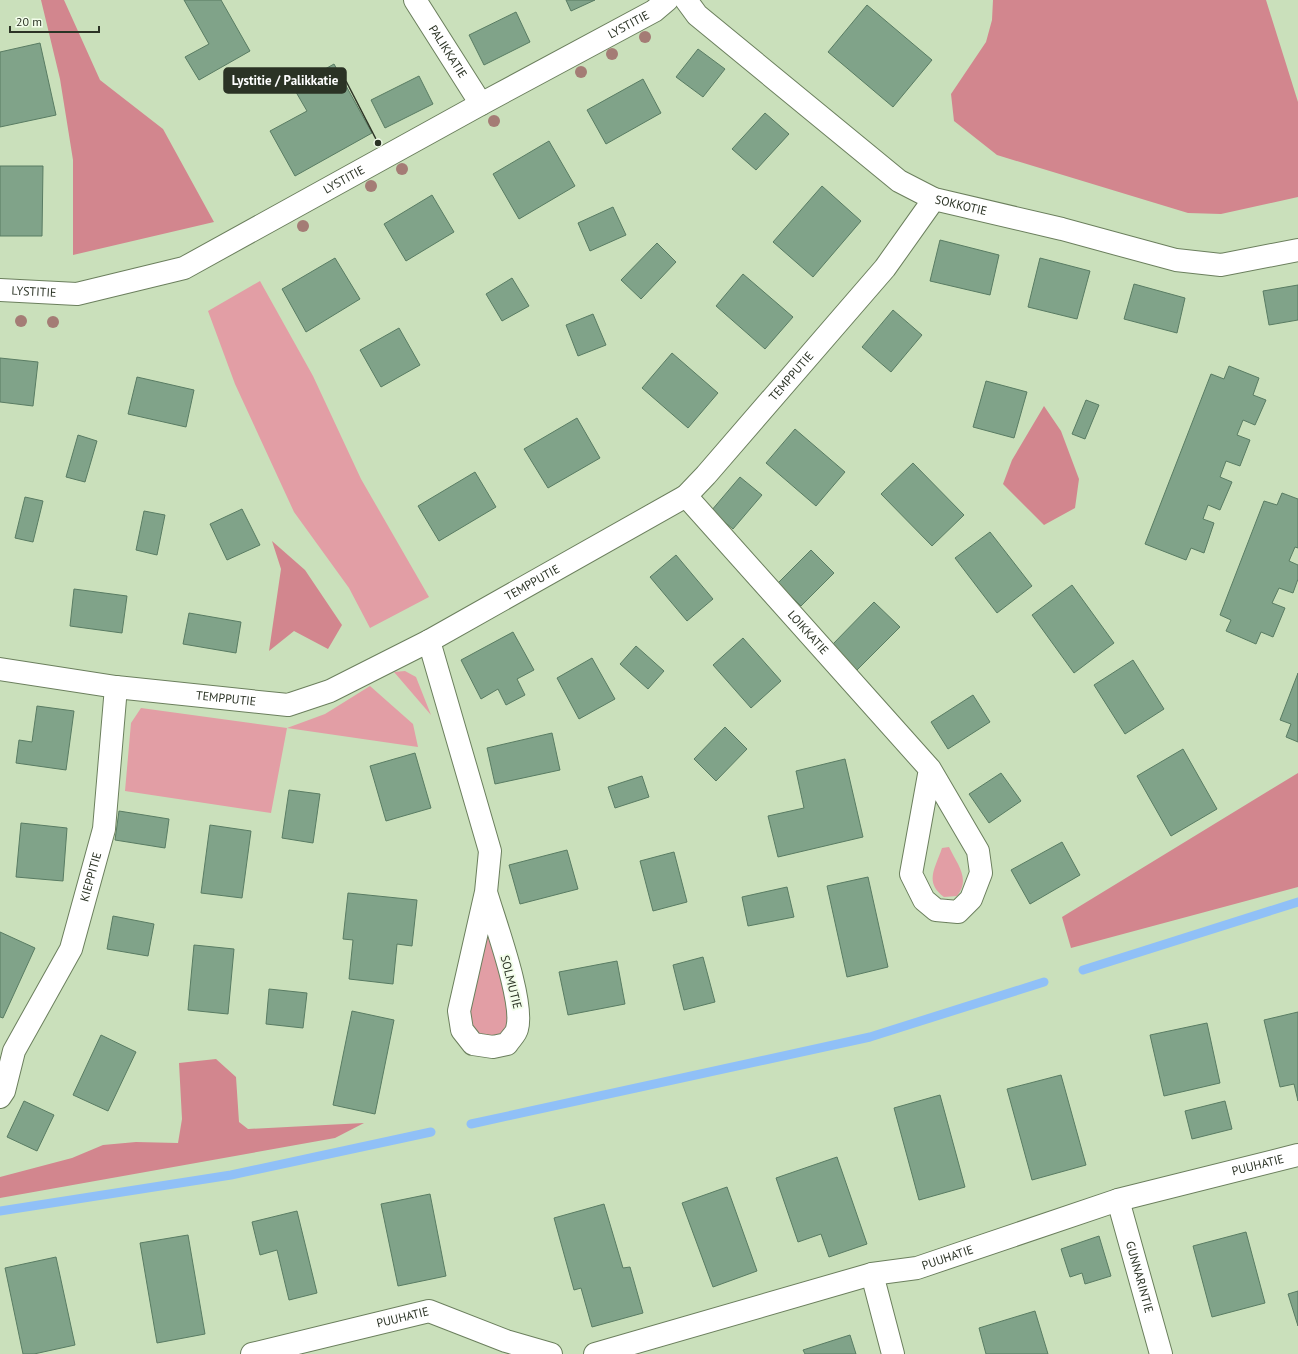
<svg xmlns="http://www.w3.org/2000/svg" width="1298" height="1354" font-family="'PT Sans',sans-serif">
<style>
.green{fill:#e29ea5}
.forest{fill:#d2868e}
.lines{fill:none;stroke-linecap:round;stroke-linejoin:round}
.stream{stroke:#90c0f7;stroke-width:9}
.building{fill:#80a389;stroke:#597c63}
.street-casing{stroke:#6b7f5d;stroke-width:24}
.street{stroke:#fff;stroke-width:22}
.tree{fill:#a47c75}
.labels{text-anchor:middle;stroke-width:4;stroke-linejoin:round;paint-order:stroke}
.street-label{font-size:12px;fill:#2b3325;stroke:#f2fdea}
.leader{fill:none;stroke:#2b3325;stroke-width:1.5}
.callout-dot{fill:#2b3325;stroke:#f2fdea;stroke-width:1.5}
.callout{fill:#2b3325;stroke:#2b3325;stroke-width:1.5}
.callout-label{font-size:13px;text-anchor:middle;font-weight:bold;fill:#fff}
</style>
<rect width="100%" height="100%" fill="#cae0bb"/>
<path class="green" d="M260 281 313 376 361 479 429 597 370 628 349 588 294 512 235 384 208 311Z
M405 671 416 677 431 715 394 672Z
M370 686 413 724 418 747 287 728 271 813 125 791 131 723 141 708 287 728 325 714Z
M949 847C957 864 971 879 957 896L944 897C924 882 935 869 942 848Z
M485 919 512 1005 510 1029C491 1038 485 1040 467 1029Z"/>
<path class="forest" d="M41 0H64L100 80 163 129 214 222 73 255V160L60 79Z
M993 0H1266L1298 102V197L1221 214 1188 213 997 155 954 121 951 94 986 42 992 20Z
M1044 406 1061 431 1079 479 1075 508 1044 525 1003 484 1012 460Z
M272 541 305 570 342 625 328 649 294 631 269 651 281 569Z
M1298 773V887L1071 948 1062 917Z
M216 1059 236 1077 239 1122 248 1129 364 1123 335 1138 0 1198V1177L72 1158 103 1145 136 1142 178 1143 182 1119 179 1063Z"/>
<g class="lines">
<path class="stream" d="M1083 970 1298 902
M471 1124 870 1037 1044 982
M0 1211 231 1175 431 1132"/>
</g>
<path class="building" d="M184 0H221L250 51 199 80 185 57 209 44Z
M566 0H595L571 11Z
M867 5 932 60 893 107 828 52Z
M516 12 530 42 484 65 469 35Z
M40 43 56 115 0 127V52Z
M698 49 725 69 703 97 676 77Z
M334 64 372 133 295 176 270 131 307 111 293 87Z
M419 76 433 104 385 128 371 100Z
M643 79 661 113 606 144 587 110Z
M765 113 789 134 756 170 732 149Z
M549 141 575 186 519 219 493 174Z
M0 166H43L42 236H0Z
M822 186 861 221 813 277 773 242Z
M432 195 454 232 406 261 384 224Z
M613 207 626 235 590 251 578 223Z
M940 240 999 255 990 295 930 281Z
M657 243 676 262 641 299 621 280Z
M335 258 360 299 306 332 282 289Z
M1040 258 1090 271 1077 319 1028 307Z
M743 274 793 317 765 349 716 306Z
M512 278 529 306 502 321 486 294Z
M1134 284 1185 298 1177 333 1124 319Z
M1298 285V320L1269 325 1263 291Z
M893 310 922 335 891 372 862 347Z
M593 314 606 345 578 356 566 325Z
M399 328 420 365 381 387 360 350Z
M672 353 718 393 688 428 642 388Z
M0 358 38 362 33 406 0 402Z
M1229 366 1259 378 1253 395 1266 400 1255 425 1243 420 1237 435 1250 440 1240 466 1226 461 1220 477 1232 482 1220 510 1208 505 1203 519 1214 523 1204 553 1191 548 1186 560 1145 544 1211 374 1224 379Z
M137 377 194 390 186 427 128 414Z
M986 381 1027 392 1014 438 973 427Z
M1086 400 1099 405 1085 439 1072 434Z
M577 418 600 458 548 488 524 449Z
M795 429 845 472 816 506 766 463Z
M78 435 97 441 85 482 66 477Z
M913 463 964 515 932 546 881 494Z
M475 472 496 507 439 541 418 506Z
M740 477 762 495 733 529 711 511Z
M1282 493 1298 499V548L1295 547 1289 561 1298 565V579L1293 593 1279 588 1272 603 1285 608 1273 637 1261 632 1256 644 1226 631 1231 620 1220 615 1264 501 1277 505Z
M25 497 43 501 33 542 15 538Z
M242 509 260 545 227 560 210 524Z
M144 511 165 515 157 555 136 550Z
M990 532 1032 586 997 613 955 558Z
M811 550 834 573 801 606 778 583Z
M676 555 713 599 687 621 650 577Z
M1072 585 1114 643 1074 673 1032 615Z
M74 589 127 596 122 633 70 626Z
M874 602 900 627 857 670 832 645Z
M189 613 241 622 236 653 183 644Z
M513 632 534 670 517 679 525 695 506 705 498 689 481 699 461 660Z
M743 638 781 681 751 708 713 665Z
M636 646 664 671 648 689 620 664Z
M592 658 615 699 579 719 557 678Z
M1133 660 1164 709 1125 734 1094 685Z
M1298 673V742L1286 737 1291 724 1280 720Z
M973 695 990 722 948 749 931 722Z
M37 706 74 711 66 770 16 763 19 740 32 742Z
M725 727 747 749 716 781 694 759Z
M552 733 560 770 495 784 487 748Z
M1183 749 1217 809 1171 836 1137 776Z
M415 753 431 808 386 821 370 766Z
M845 759 863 837 778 857 768 816 804 808 796 771Z
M1001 773 1021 801 989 823 969 794Z
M642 776 649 797 615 808 608 787Z
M289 790 320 794 313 843 282 838Z
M119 811 169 819 165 848 115 840Z
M21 823 67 828 63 881 16 877Z
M210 825 251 831 242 898 201 893Z
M1062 842 1080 875 1030 904 1011 870Z
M567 850 578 889 520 904 509 865Z
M674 852 687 902 653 911 640 861Z
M868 877 888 967 847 977 827 886Z
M787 887 794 917 748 926 742 897Z
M348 893 417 900 412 946 397 944 393 984 349 979 353 940 343 939Z
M113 916 154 924 148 956 107 949Z
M0 932 35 948 3 1018 0 1017Z
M194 945 234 949 228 1014 188 1010Z
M703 957 715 1002 684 1010 673 965Z
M617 961 625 1004 568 1015 559 972Z
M269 989 307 993 303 1028 266 1024Z
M352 1011 394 1020 375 1114 333 1105Z
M1298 1012V1101L1294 1084 1280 1087 1264 1020Z
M1207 1023 1220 1083 1164 1096 1150 1035Z
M101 1035 136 1052 108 1111 73 1095Z
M1061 1075 1086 1165 1032 1180 1007 1089Z
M940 1095 965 1187 919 1200 894 1108Z
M24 1101 54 1115 37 1151 7 1137Z
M1225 1101 1232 1129 1192 1139 1185 1111Z
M837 1157 867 1244 829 1257 821 1234 798 1242 776 1178Z
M727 1187 757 1271 713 1287 682 1203Z
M430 1194 446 1276 398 1286 381 1204Z
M604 1204 623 1268 630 1267 643 1313 592 1327 581 1288 574 1290 554 1218Z
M297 1211 317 1293 289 1300 277 1250 260 1255 252 1222Z
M1246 1232 1265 1303 1212 1317 1193 1246Z
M188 1235 205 1334 157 1343 140 1243Z
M1099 1236 1111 1276 1085 1284 1082 1273 1070 1277 1061 1249Z
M56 1257 75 1345 34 1354H23L5 1268Z
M1298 1291V1326L1288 1294Z
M1035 1311 1048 1354H986L979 1328Z
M850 1335 856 1354H805L803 1350Z"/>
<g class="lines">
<defs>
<g id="street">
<path id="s1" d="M415 0 481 104"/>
<path id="s2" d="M686 0 697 15 899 181 934 199 1062 229 1176 260 1221 265 1298 250"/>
<path id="s3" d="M0 290 77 294 184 268 481 104 654 11 667 0"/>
<path id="s4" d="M686 496 930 769 978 851 981 873 971 899 958 912 936 910 924 900 911 874 930 769"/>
<path d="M429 641 490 851 486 892 459 1011 462 1030 473 1044 493 1047 507 1044C510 1039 516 1034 517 1029 525 1003 494 920 486 892"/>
<path id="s5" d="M0 669 116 687 288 705 330 691 429 641 686 496 706 475 885 268 934 199"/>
<path id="s6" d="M0 1097 4 1091 14 1051 71 949 104 829 116 687"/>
<path id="s7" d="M1118 1200 1161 1354"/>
<path d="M872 1274 893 1354"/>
<path id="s8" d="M252 1354 429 1311 506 1341 551 1354"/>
<path id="s9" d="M595 1354 872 1274 917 1268 1118 1200 1298 1155"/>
</g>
</defs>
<use href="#street" class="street-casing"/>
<use href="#street" class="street"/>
</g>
<g class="tree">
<circle cx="645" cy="37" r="6"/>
<circle cx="612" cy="54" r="6"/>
<circle cx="581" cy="72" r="6"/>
<circle cx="494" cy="121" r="6"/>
<circle cx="402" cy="169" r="6"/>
<circle cx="371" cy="186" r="6"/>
<circle cx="303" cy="226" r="6"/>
<circle cx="21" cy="321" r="6"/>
<circle cx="53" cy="322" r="6"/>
</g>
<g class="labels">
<g class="street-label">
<text dy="4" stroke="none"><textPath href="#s3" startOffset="694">LYSTITIE</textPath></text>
<text dy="4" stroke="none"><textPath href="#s1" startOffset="61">PALIKKATIE</textPath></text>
<text dy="4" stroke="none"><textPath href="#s3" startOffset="370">LYSTITIE</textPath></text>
<text dy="4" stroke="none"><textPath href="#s2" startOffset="347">SOKKOTIE</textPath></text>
<text dy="4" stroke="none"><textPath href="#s3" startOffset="34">LYSTITIE</textPath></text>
<text dy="4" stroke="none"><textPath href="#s5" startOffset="900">TEMPPUTIE</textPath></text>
<text dy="4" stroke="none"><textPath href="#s5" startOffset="564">TEMPPUTIE</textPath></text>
<text dy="4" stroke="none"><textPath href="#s4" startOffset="183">LOIKKATIE</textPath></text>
<text dy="4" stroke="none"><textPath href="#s5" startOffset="228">TEMPPUTIE</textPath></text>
<text dy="4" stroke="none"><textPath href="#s6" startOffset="240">KIEPPITIE</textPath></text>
<text transform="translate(511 982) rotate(76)" y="4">SOLMUTIE</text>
<text dy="4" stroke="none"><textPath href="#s9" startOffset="690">PUUHATIE</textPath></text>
<text dy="4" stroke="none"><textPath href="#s9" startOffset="366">PUUHATIE</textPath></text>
<text dy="4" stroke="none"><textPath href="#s7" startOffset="80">GUNNARINTIE</textPath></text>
<text dy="4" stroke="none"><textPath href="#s8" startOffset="155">PUUHATIE</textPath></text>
</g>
</g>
<path class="leader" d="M378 143L346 81"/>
<circle class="callout-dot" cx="378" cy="143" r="4"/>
<rect class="callout" x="224" y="68" width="122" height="25" rx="4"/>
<g class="callout-label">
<text x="285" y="85">Lystitie / Palikkatie</text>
</g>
<path d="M10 26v6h89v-6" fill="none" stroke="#2b3325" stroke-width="2"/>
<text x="16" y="26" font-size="12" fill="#2b3325" stroke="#f2fdea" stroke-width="3" paint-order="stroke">20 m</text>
</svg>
